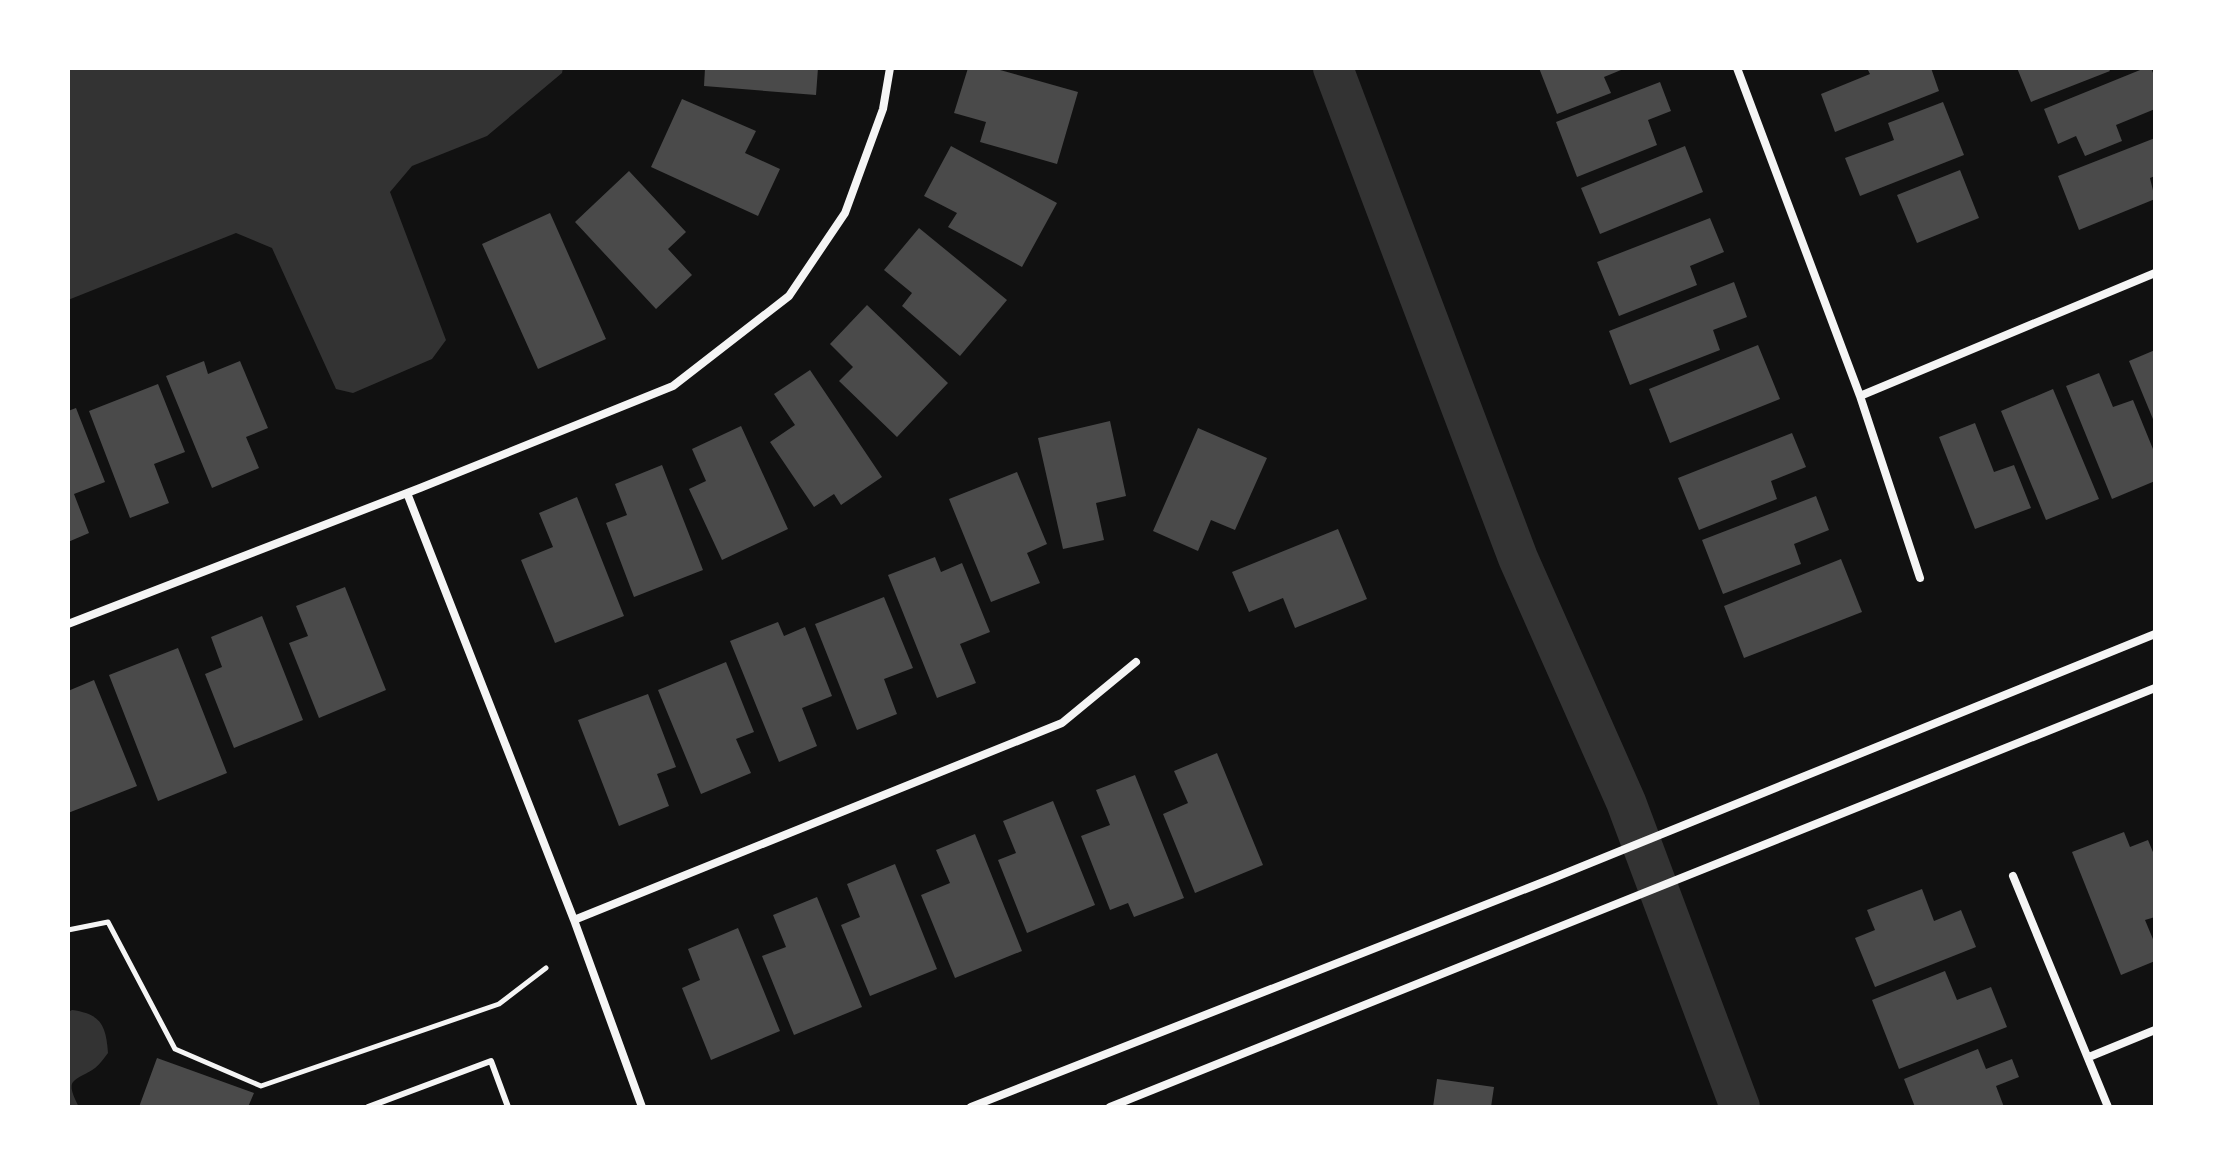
<svg xmlns="http://www.w3.org/2000/svg" width="2223" height="1175" font-family="'PT Sans Narrow',sans-serif">
<style>
.water{fill:#333}
.lines{fill:none;stroke-linecap:round;stroke-linejoin:round}
.canal{stroke:#333;stroke-width:40}
.building{fill:#4a4a4a}
.path{stroke:#f5f5f5;stroke-width:5}
.service{stroke:#f5f5f5;stroke-width:6}
.minor{stroke:#f5f5f5;stroke-width:8}
</style>
<rect width="100%" height="100%" fill="#111"/>
<path class="water" d="M68 68H563L562 73 487 136 412 166 390 192 446 340 432 359 353 393 336 389 272 248 236 233 68 300Z
M72 1010C101 1014 106 1025 108 1053 104 1058 100 1064 95 1068 75 1082 63 1077 79 1107H68V1012Z"/>
<g class="lines">
<path class="canal" d="M1333 68 1518 558 1626 802 1740 1107"/>
</g>
<path class="building" d="M705 68H818L816 95 704 86Z
M968 68H993L1078 92 1057 164 980 142 986 122 954 113Z
M1539 68H1626L1604 77 1611 93 1557 114Z
M1867 68H1931L1939 91 1835 132 1821 94 1870 74Z
M2017 68H2108L2110 71 2031 102Z
M2145 68H2151L2155 78V109L2116 125 2122 141 2085 156 2076 136 2058 144 2044 109Z
M1660 82 1671 111 1648 120 1657 145 1577 177 1556 122Z
M682 99 756 131 745 153 780 169 758 216 651 167Z
M1943 102 1964 155 1860 196 1845 158 1894 140 1888 123Z
M2155 138V176L2150 178 2155 199 2079 230 2058 176Z
M951 146 1057 203 1022 267 948 227 957 213 924 196Z
M1685 146 1703 192 1600 234 1581 188Z
M1960 170 1979 218 1917 243 1897 195Z
M629 171 686 232 668 249 692 275 656 309 575 222Z
M550 213 606 339 538 369 482 244Z
M1710 218 1724 252 1690 266 1697 285 1619 316 1597 262Z
M919 228 1007 300 960 356 902 306 912 293 884 270Z
M1734 282 1747 317 1713 330 1720 350 1630 385 1609 331Z
M867 305 948 383 897 437 839 381 853 367 830 344Z
M1758 345 1780 399 1670 443 1649 389Z
M2155 350V424L2129 361Z
M204 361 208 374 240 361 268 428 246 437 259 468 212 488 166 376Z
M810 370 882 477 841 505 834 494 814 507 770 442 795 425 774 394Z
M2099 373 2113 407 2133 400 2155 454V481L2112 499 2066 386Z
M158 384 185 452 154 464 169 503 130 518 89 411Z
M2053 389 2099 499 2046 520 2001 411Z
M76 408 105 482 74 494 89 533 68 542V411Z
M1110 421 1126 496 1096 503 1104 540 1063 549 1038 438Z
M1975 423 1994 472 2014 465 2031 508 1975 529 1939 437Z
M741 426 788 529 722 560 689 489 706 481 692 449Z
M1198 428 1267 458 1235 530 1211 520 1198 551 1153 531Z
M1792 433 1806 467 1771 481 1777 499 1699 530 1678 478Z
M662 465 703 570 634 597 606 523 627 515 615 484Z
M1017 472 1047 544 1027 553 1040 583 991 602 949 499Z
M1816 496 1829 530 1794 544 1801 564 1723 594 1702 540Z
M577 497 624 616 555 643 521 560 553 547 539 513Z
M1338 529 1367 599 1295 628 1283 598 1249 612 1232 572Z
M935 557 941 572 962 563 990 632 960 644 976 683 937 698 888 575Z
M1841 559 1862 612 1744 658 1724 606Z
M345 587 386 690 319 718 289 643 308 636 296 606Z
M884 597 913 668 884 679 897 714 857 730 815 624Z
M262 616 303 720 234 748 205 674 222 667 211 637Z
M778 622 784 636 805 627 832 696 802 708 817 746 779 762 730 641Z
M178 648 227 773 158 801 109 675Z
M726 662 754 732 736 739 751 773 701 794 658 690Z
M94 680 137 786 68 813V730L70 729 68 691Z
M648 694 676 767 657 774 669 806 619 826 578 720Z
M1217 753 1263 865 1195 893 1163 814 1188 803 1174 771Z
M1135 775 1184 898 1134 917 1128 903 1110 910 1081 836 1110 825 1096 790Z
M1053 801 1095 905 1027 933 998 860 1016 853 1003 821Z
M2124 832 2130 847 2148 840 2155 857V917L2145 920 2155 944V961L2121 975 2072 852Z
M975 834 1022 951 955 978 921 895 950 883 936 850Z
M895 864 937 969 870 996 841 925 860 917 847 884Z
M1922 889 1934 921 1961 910 1976 947 1875 987 1855 938 1875 930 1867 910Z
M817 897 862 1007 794 1035 762 956 786 947 773 915Z
M738 928 780 1031 711 1060 682 988 700 980 688 949Z
M1945 971 1957 1000 1991 987 2007 1027 1899 1069 1872 1000Z
M1978 1049 1986 1069 2012 1059 2019 1077 1996 1086 2004 1107H1915L1904 1079Z
M157 1058 254 1093 248 1107H139Z
M1437 1079 1494 1087 1491 1107H1433Z"/>
<g class="lines">
<path class="path" d="M68 930 108 922 175 1049 261 1086 499 1004 546 968"/>
<path class="service" d="M368 1107 491 1061 508 1107"/>
<path class="minor" d="M1737 68 1860 396 1920 578
M1860 396 2155 273
M407 493 574 920 642 1107
M68 624 420 488 673 386 789 296 845 213 883 109 890 68
M2013 876 2108 1107
M574 920 1062 723 1136 662
M2089 1057 2155 1030
M971 1107 1556 877 2155 634
M1110 1107 2155 688"/>
</g>
<rect width="2223" height="1175" fill="none" stroke="#ffffff" stroke-width="140"/>
</svg>
